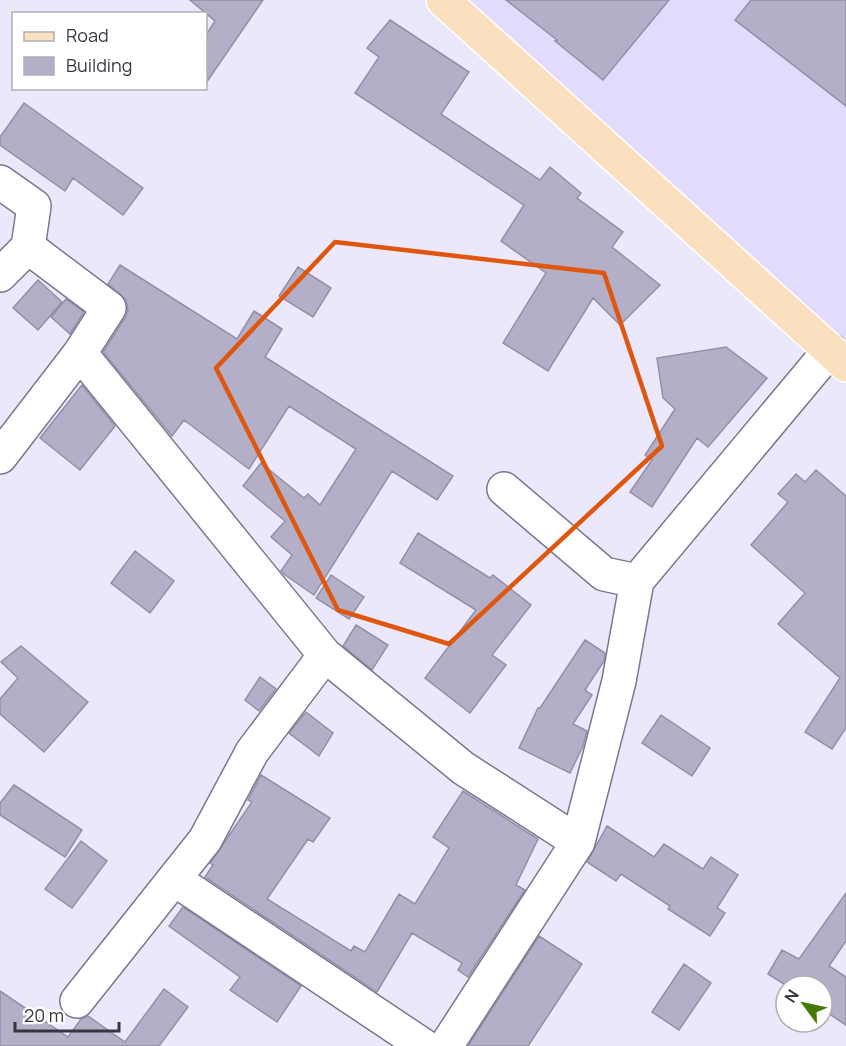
<svg xmlns="http://www.w3.org/2000/svg" width="846" height="1046" font-family="Manrope,sans-serif">
<style>
.built{fill:#e2dbfc}
.building{fill:#b4afc8;stroke:#948fa7;stroke-width:1.5}
.lines{fill:none;stroke-linecap:round;stroke-linejoin:round}
.minor-casing{stroke:#7c778e;stroke-width:36}
.major-casing{stroke:#fff;stroke-width:36}
.minor{stroke:#fff;stroke-width:33}
.major{stroke:#fbe0bf;stroke-width:33}
.marked{fill:none;stroke:#df570f;stroke-width:4.5;stroke-linejoin:round}
</style>
<rect width="100%" height="100%" fill="#ece8fc"/>
<path class="built" d="M443 0H846V365Z"/>
<path class="building" d="M190 0H263L206 83V35L215 21Z
M506 0H669L603 80 555 41 557 40Z
M751 0H846V106L735 20Z
M390 20 469 72 441 114 540 180 550 167 581 193 577 198 623 232 612 247 660 285 620 325 593 298 548 371 503 343 546 273 501 241 524 205 355 93 379 57 367 48Z
M24 103 143 188 123 215 73 178 65 191 0 145V137Z
M120 265 237 339 254 311 282 329 265 357 453 476 437 500 392 471 314 595 285 575 281 571 292 555 271 537 285 521 243 486 261 463 304 498 308 494 320 505 356 449 289 406 249 469 184 420 172 436 103 352 125 318 128 310 126 300 108 284Z
M298 267 331 288 313 317 279 296Z
M38 280 62 302 38 330 13 308Z
M66 299 84 312 70 334 51 317Z
M726 347 767 378 708 447 697 438 652 507 630 492 652 460 645 455 675 409 663 398 657 358Z
M82 385 115 426 80 470 40 438Z
M816 470 846 496V728L832 749 805 732 840 678 778 624 805 593 751 545 788 502 778 494 796 474 805 482Z
M418 533 490 578 493 575 531 605 492 655 506 665 470 713 425 678 476 610 400 563Z
M135 551 174 581 150 613 111 583Z
M331 575 364 597 349 619 316 598Z
M356 625 388 645 372 670 343 646Z
M585 640 605 653 604 661 585 690 592 695 573 724 587 731 583 746 570 773 519 748 538 708H540Z
M21 646 88 702 44 752 0 714V699L18 678 1 662Z
M260 677 276 689 259 711 245 700Z
M306 712 333 733 319 756 289 733Z
M661 715 710 748 692 776 642 743Z
M261 775 330 818 313 842 308 839 267 899 351 951 354 946 365 952 399 894 415 904 449 848 433 837 463 791 538 839 516 885 525 890 468 977 458 970 462 963 412 933 377 992 205 877 213 865 210 863 252 802 248 800Z
M14 785 82 830 65 857 0 815V803Z
M607 826 654 857 664 844 703 869 711 857 738 875 717 908 725 913 710 936 668 909 670 906 621 874 616 881 587 862Z
M81 841 107 861 72 908 45 889Z
M846 893V941L829 966 846 977V1025L822 1009V986H787L768 974 782 950 799 959Z
M183 907 301 986 277 1022 230 990 240 977 169 926Z
M539 936 582 964 528 1046H468Z
M684 964 711 983 679 1030 652 1012Z
M164 989 188 1007 159 1046H0V991L68 1037 81 1019 88 1016 125 1042Z"/>
<g class="lines">
<defs>
<path id="minor" d="M0 182 34 206 28 247 0 275
M80 353 325 655 463 768 578 842
M0 457 80 353 109 308 28 247
M504 489 604 574 637 581
M174 879 424 1046
M77 1001 205 840 252 752 325 655
M446 1046 578 842 619 681 637 581 830 350"/>
<path id="major" d="M443 0 846 365"/>
</defs>
<use href="#minor" class="minor-casing"/>
<use href="#major" class="major-casing"/>
<use href="#minor" class="minor"/>
<use href="#major" class="major"/>
</g>
<path class="marked" d="M335 242 604 273 662 446 449 644 338 610 216 368Z"/>
<rect x="12" y="12" width="195" height="78" fill="#ffffff" stroke="#afaeb2" stroke-width="1.5"/>
<rect x="24" y="32" width="30" height="9" fill="#fbe0bf" stroke="#afaeb2" stroke-width="1.5"/>
<text x="66" y="42" font-size="18" fill="#37353f">Road</text>
<rect x="24" y="57" width="30" height="18" fill="#b4afc8" stroke="#afaeb2" stroke-width="1.5"/>
<text x="66" y="72" font-size="18" fill="#37353f">Building</text>
<g transform="translate(804 1004) rotate(303)"><circle r="28" fill="#ffffff" stroke="#afaeb2" stroke-width="1.5"/>
<path d="M0-4.5L10 22L0 15L-10 22Z" fill="#457908"/>
<text y="-9" font-size="16" font-weight="bold" text-anchor="middle" fill="#37353f">N</text>
</g>
<path d="M15 1022v9h104v-9" fill="none" stroke="#37353f" stroke-width="3"/>
<text x="24" y="1022" font-size="18" fill="#37353f" stroke="#ffffff" stroke-width="4.5" paint-order="stroke">20 m</text>
</svg>
